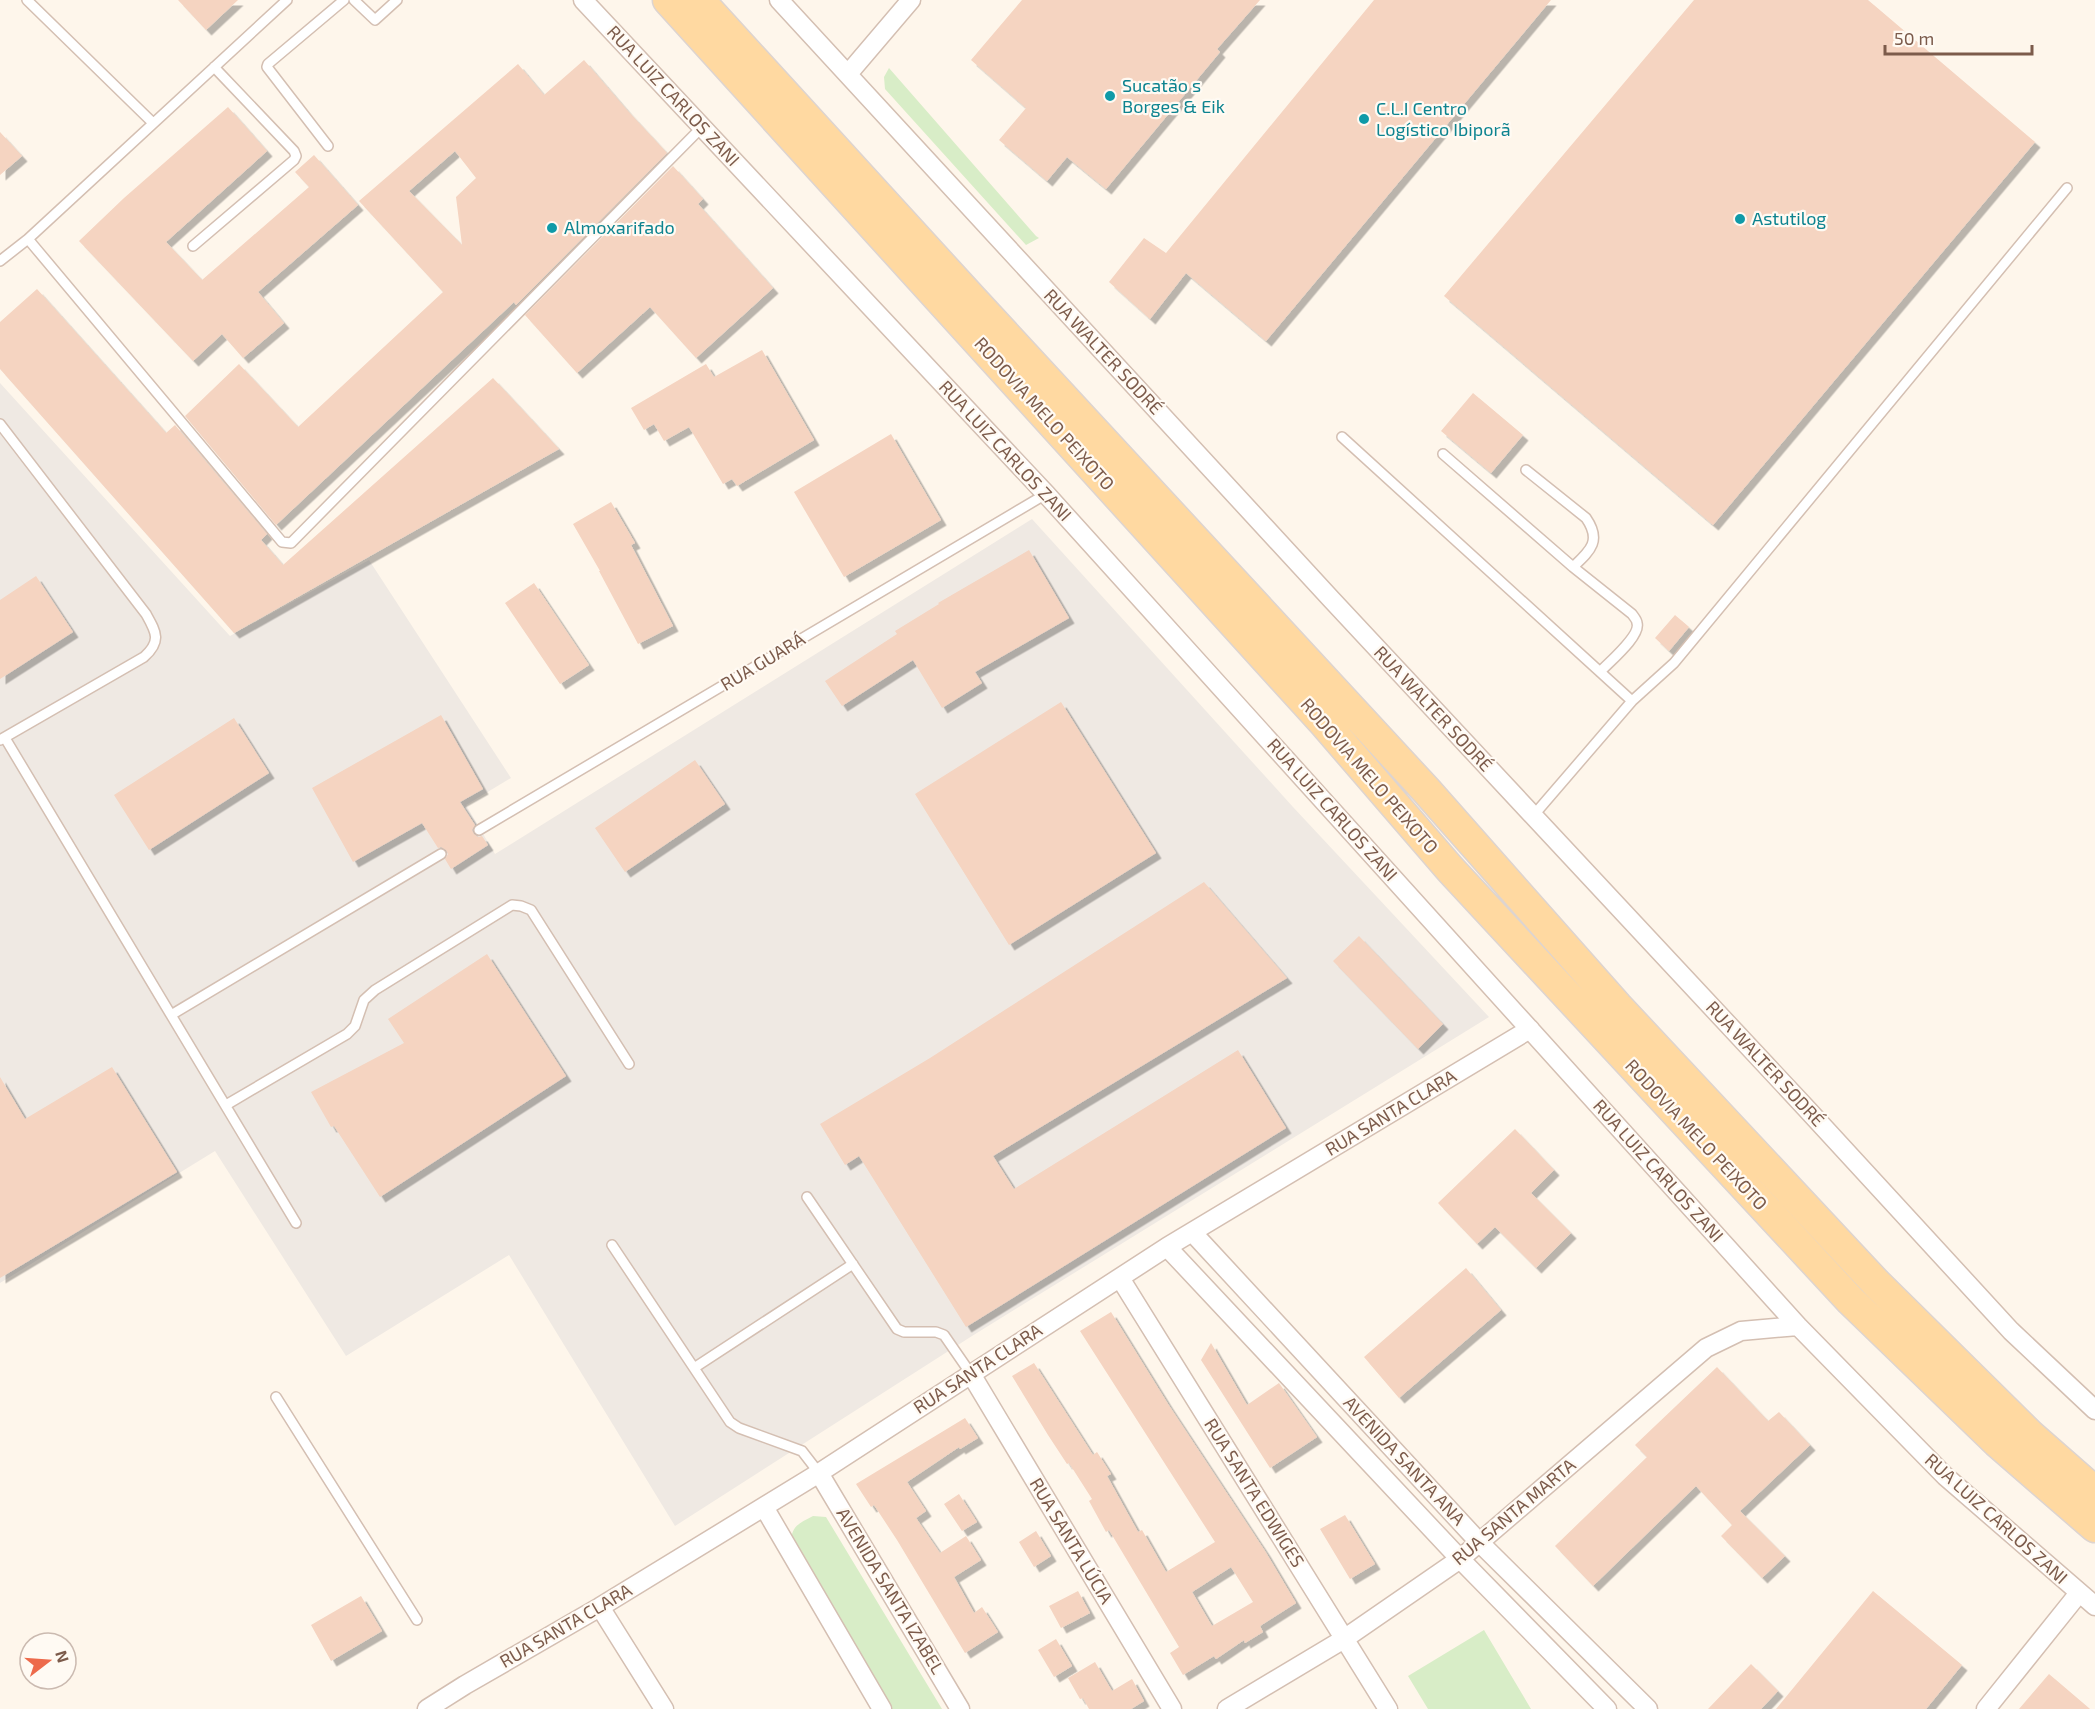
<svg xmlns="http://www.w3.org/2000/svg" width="2095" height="1709" font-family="'Exo 2',sans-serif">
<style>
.industrial{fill:#efe9e3}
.green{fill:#d8edc7}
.building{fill:#f5d4c1;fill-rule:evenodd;filter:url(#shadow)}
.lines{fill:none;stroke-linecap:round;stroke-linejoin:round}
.lane-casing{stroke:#d4bfb2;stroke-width:12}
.street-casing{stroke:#d4bfb2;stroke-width:21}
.primary-casing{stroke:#ddd4d0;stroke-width:33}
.lane{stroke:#fff;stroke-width:9}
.street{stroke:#fff;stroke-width:18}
.primary{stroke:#ffd9a1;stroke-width:30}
.culture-dot{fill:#0f9aa8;stroke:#fffaf3;stroke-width:2}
.labels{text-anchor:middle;stroke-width:4.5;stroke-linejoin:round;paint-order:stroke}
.culture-label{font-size:18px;fill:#0d838f;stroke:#fffaf3;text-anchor:start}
.street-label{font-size:18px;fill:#7c5b4b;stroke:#fffaf3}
</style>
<defs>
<filter id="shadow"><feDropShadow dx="5.5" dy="5.5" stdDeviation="0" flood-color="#0004"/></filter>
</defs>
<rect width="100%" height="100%" fill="#fef6eb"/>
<path class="industrial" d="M0 383 230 636 369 560 511 778 466 805 495 854 1032 519 1293 807 1489 1017 972 1336 675 1526 509 1255 346 1356 215 1151 0 1283Z"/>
<path class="green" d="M889 68 1036 236 1039 238 1026 245 885 89 884 77Z
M813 1516 826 1517 942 1709H890L791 1544C791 1526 798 1524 813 1516Z
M1484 1630 1531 1709H1428L1408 1676Z"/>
<path class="building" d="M178 0H238L206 30Z
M1022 0H1260L1217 49 1220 52 1106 189 1067 157 1047 181 999 140 1026 108 971 60Z
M1374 0H1551L1266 341 1186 273 1150 319 1109 282 1144 238 1166 253Z
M1694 0H1868L2035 142 1713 525 1444 296Z
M584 60 627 110 667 153 516 305 514 302 276 525 185 416 239 364 298 427 443 292 359 201 518 64 544 95ZM455 151 476 178 456 197 462 245 409 191Z
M228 107 267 151 166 242 202 280 309 187 295 172 314 155 358 205 258 292 284 323 243 358 222 334 193 361 79 241 124 198Z
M0 132 22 156 0 175Z
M673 166 703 199 698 204 773 288 696 358 650 307 577 373 525 315Z
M37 289 166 433 175 425 267 534 261 540 283 565 493 378 559 449 234 633 0 369V322Z
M762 350 814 440 737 486 732 479 723 484 689 427 664 441 654 424 644 430 631 408 706 364 714 377Z
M1473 393 1523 435 1491 473 1441 431Z
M891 434 941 520 844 577 794 492Z
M611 502 635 543 631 545 673 626 638 644 599 571H600L573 524Z
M1029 550 1069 618 975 672 982 683 942 708 913 660 842 706 825 681 897 634 895 631 939 604 938 603Z
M36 576 73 632 0 679V600Z
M534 583 589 665 560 684 505 603Z
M1675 615 1689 627 1669 651 1655 638Z
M1061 702 1156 853 1009 945 915 794Z
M441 715 483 789 460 802 475 825 472 830 474 834 478 837 482 836 488 845 451 869 445 859 448 854 446 850 441 847 438 848 422 823 353 862 312 788Z
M234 718 269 773 149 850 114 795Z
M695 760 725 804 625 872 595 828Z
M1204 882 1287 978 993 1156 1014 1189 1238 1050 1286 1128 966 1327 859 1156 845 1165 820 1124 930 1058Z
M1359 936 1443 1024 1418 1049 1333 961Z
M487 954 566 1076 380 1197 334 1126 331 1127 311 1092 404 1043 388 1019Z
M112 1067 177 1172 0 1278V1077L25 1119Z
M1515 1129 1554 1170 1531 1193 1571 1233 1536 1268 1495 1227 1477 1244 1438 1203Z
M1466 1268 1501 1310 1399 1398 1364 1357Z
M1111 1312 1168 1404 1265 1551 1296 1603 1260 1626 1263 1632 1245 1643 1244 1640 1216 1659 1214 1656 1183 1675 1170 1653 1179 1647 1109 1530 1106 1532 1089 1501 1092 1499 1069 1463 1067 1464 1048 1435 1012 1376 1034 1363 1093 1455 1097 1452 1111 1474 1107 1476 1138 1532 1142 1530 1166 1572 1215 1542 1080 1331ZM1231 1567 1253 1602 1212 1626 1192 1592Z
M1211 1343 1247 1405 1279 1383 1317 1437 1270 1468 1201 1360Z
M1717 1367 1768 1421 1779 1412 1810 1445 1740 1511 1785 1556 1762 1578 1721 1536 1732 1525 1696 1486 1593 1586 1555 1546 1647 1457 1635 1445Z
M965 1418 978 1438 960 1449 959 1447 907 1482 926 1511 916 1518 940 1553 966 1536 981 1560 954 1577 974 1613 982 1607 998 1632 965 1653 897 1540 874 1505 871 1507 856 1484Z
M959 1494 977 1522 962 1531 944 1504Z
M1345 1515 1375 1564 1350 1579 1320 1529Z
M1036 1531 1051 1556 1034 1567 1019 1542Z
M1078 1591 1090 1613 1061 1628 1049 1606Z
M1873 1591 1962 1665 1926 1709H1776Z
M361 1596 382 1631 331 1661 311 1625Z
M1056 1639 1072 1666 1054 1677 1038 1650Z
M1095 1662 1112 1691 1132 1679 1144 1701 1131 1709H1089L1083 1698 1080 1699 1068 1678Z
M1751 1664 1778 1691 1761 1709H1708Z
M2049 1674 2090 1709H2019Z"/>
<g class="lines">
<defs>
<path id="lane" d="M27 0 153 123
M354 0 375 20 397 0
M328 146 267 67 268 64 344 0
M28 239 282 542 291 543 702 127
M193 246 294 160 296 156 294 151 214 67
M0 261 28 239 287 0
M0 424 146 614C156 632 162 641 144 657L0 740
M1342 437 1632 701
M1443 454 1573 567 1632 614C1634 617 1637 620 1637 623 1641 636 1609 662 1600 672
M1526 470 1586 518C1602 541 1590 551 1573 567
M5 738 171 1015 441 854
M1533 816 1632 701 1674 663 2067 188
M479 830 1046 494
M171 1015 296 1223
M226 1105 347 1034 355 1026 364 1000 375 990 512 905 521 906 531 910 629 1064
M807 1197 897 1329 904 1332H936L944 1335 971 1374
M612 1245 730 1422 739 1428 802 1451 819 1473
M694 1368 853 1264
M276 1397 417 1620"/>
<path id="street" d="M583 0 1046 494 1798 1326 1945 1476 2095 1606
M779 0 1331 599 1805 1107 2011 1331 2095 1410
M848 74 911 0
M1192 1232 1479 1542 1648 1709
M1167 1247 1460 1559 1607 1709
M1120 1278 1388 1709
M971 1374 1172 1709
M819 1473 960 1709
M764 1507 882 1709
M600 1607 664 1709
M427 1709 465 1685 600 1607 819 1473 1167 1247 1530 1029
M1227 1709 1344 1639 1460 1559 1706 1348 1741 1331 1798 1326
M1986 1709 2079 1593"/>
<path id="primary" d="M668 0 1325 724 1450 869 1851 1301 1997 1442 2095 1527
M699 0 973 300 1426 790 1617 1006 1876 1283 2030 1435 2095 1492"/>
</defs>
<use href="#lane" class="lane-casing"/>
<use href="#street" class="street-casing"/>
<use href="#primary" class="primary-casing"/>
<use href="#lane" class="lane"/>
<use href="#street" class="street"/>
<use href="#primary" class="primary"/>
</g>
<g class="culture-dot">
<circle cx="1110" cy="96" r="6"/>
<circle cx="1364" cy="119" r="6"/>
<circle cx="1740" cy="219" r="6"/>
<circle cx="552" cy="228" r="6"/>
</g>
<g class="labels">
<g class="culture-label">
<text x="1122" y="92">Sucatão s<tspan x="1122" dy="21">Borges &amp; Eik</tspan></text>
<text x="1376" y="115">C.L.I Centro<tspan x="1376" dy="21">Logístico Ibiporã</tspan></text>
<text x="1752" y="225">Astutilog</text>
<text x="564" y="234">Almoxarifado</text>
</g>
<g class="street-label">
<text transform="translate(673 96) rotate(47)" y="6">RUA LUIZ CARLOS ZANI</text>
<text transform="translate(1103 352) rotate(47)" y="6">RUA WALTER SODRÉ</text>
<text transform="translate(1044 414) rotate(48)" y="6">RODOVIA MELO PEIXOTO</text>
<text transform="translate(1005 451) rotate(47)" y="6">RUA LUIZ CARLOS ZANI</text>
<text transform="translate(763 662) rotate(-31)" y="6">RUA GUARÁ</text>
<text transform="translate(1433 709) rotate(47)" y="6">RUA WALTER SODRÉ</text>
<text transform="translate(1369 776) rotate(49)" y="6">RODOVIA MELO PEIXOTO</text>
<text transform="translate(1332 810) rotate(48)" y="6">RUA LUIZ CARLOS ZANI</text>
<text transform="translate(1765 1064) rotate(47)" y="6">RUA WALTER SODRÉ</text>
<text transform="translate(1391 1113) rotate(-31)" y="6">RUA SANTA CLARA</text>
<text transform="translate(1696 1135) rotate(47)" y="6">RODOVIA MELO PEIXOTO</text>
<text transform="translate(1658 1171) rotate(48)" y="6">RUA LUIZ CARLOS ZANI</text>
<text transform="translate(978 1369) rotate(-33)" y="6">RUA SANTA CLARA</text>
<text transform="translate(1404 1461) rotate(47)" y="6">AVENIDA SANTA ANA</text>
<text transform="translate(1254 1493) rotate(58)" y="6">RUA SANTA EDWIGES</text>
<text transform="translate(1514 1512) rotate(-40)" y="6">RUA SANTA MARTA</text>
<text transform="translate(1996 1519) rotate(42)" y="6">RUA LUIZ CARLOS ZANI</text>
<text transform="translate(1071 1541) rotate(59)" y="6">RUA SANTA LÚCIA</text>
<text transform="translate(890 1591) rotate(59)" y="6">AVENIDA SANTA IZABEL</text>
<text transform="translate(566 1626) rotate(-30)" y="6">RUA SANTA CLARA</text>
</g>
</g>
<g transform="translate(48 1661) rotate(73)"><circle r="28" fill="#fffaf3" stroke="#cbbab0" stroke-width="1.5"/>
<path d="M0-4.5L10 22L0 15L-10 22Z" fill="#ed6a4b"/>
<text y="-9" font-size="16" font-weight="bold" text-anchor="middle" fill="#7c5b4b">N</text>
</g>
<path d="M1885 45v9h147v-9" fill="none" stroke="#7c5b4b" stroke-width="3"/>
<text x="1894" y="45" font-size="18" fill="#7c5b4b" stroke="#fffaf3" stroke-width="4.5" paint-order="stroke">50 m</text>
</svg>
